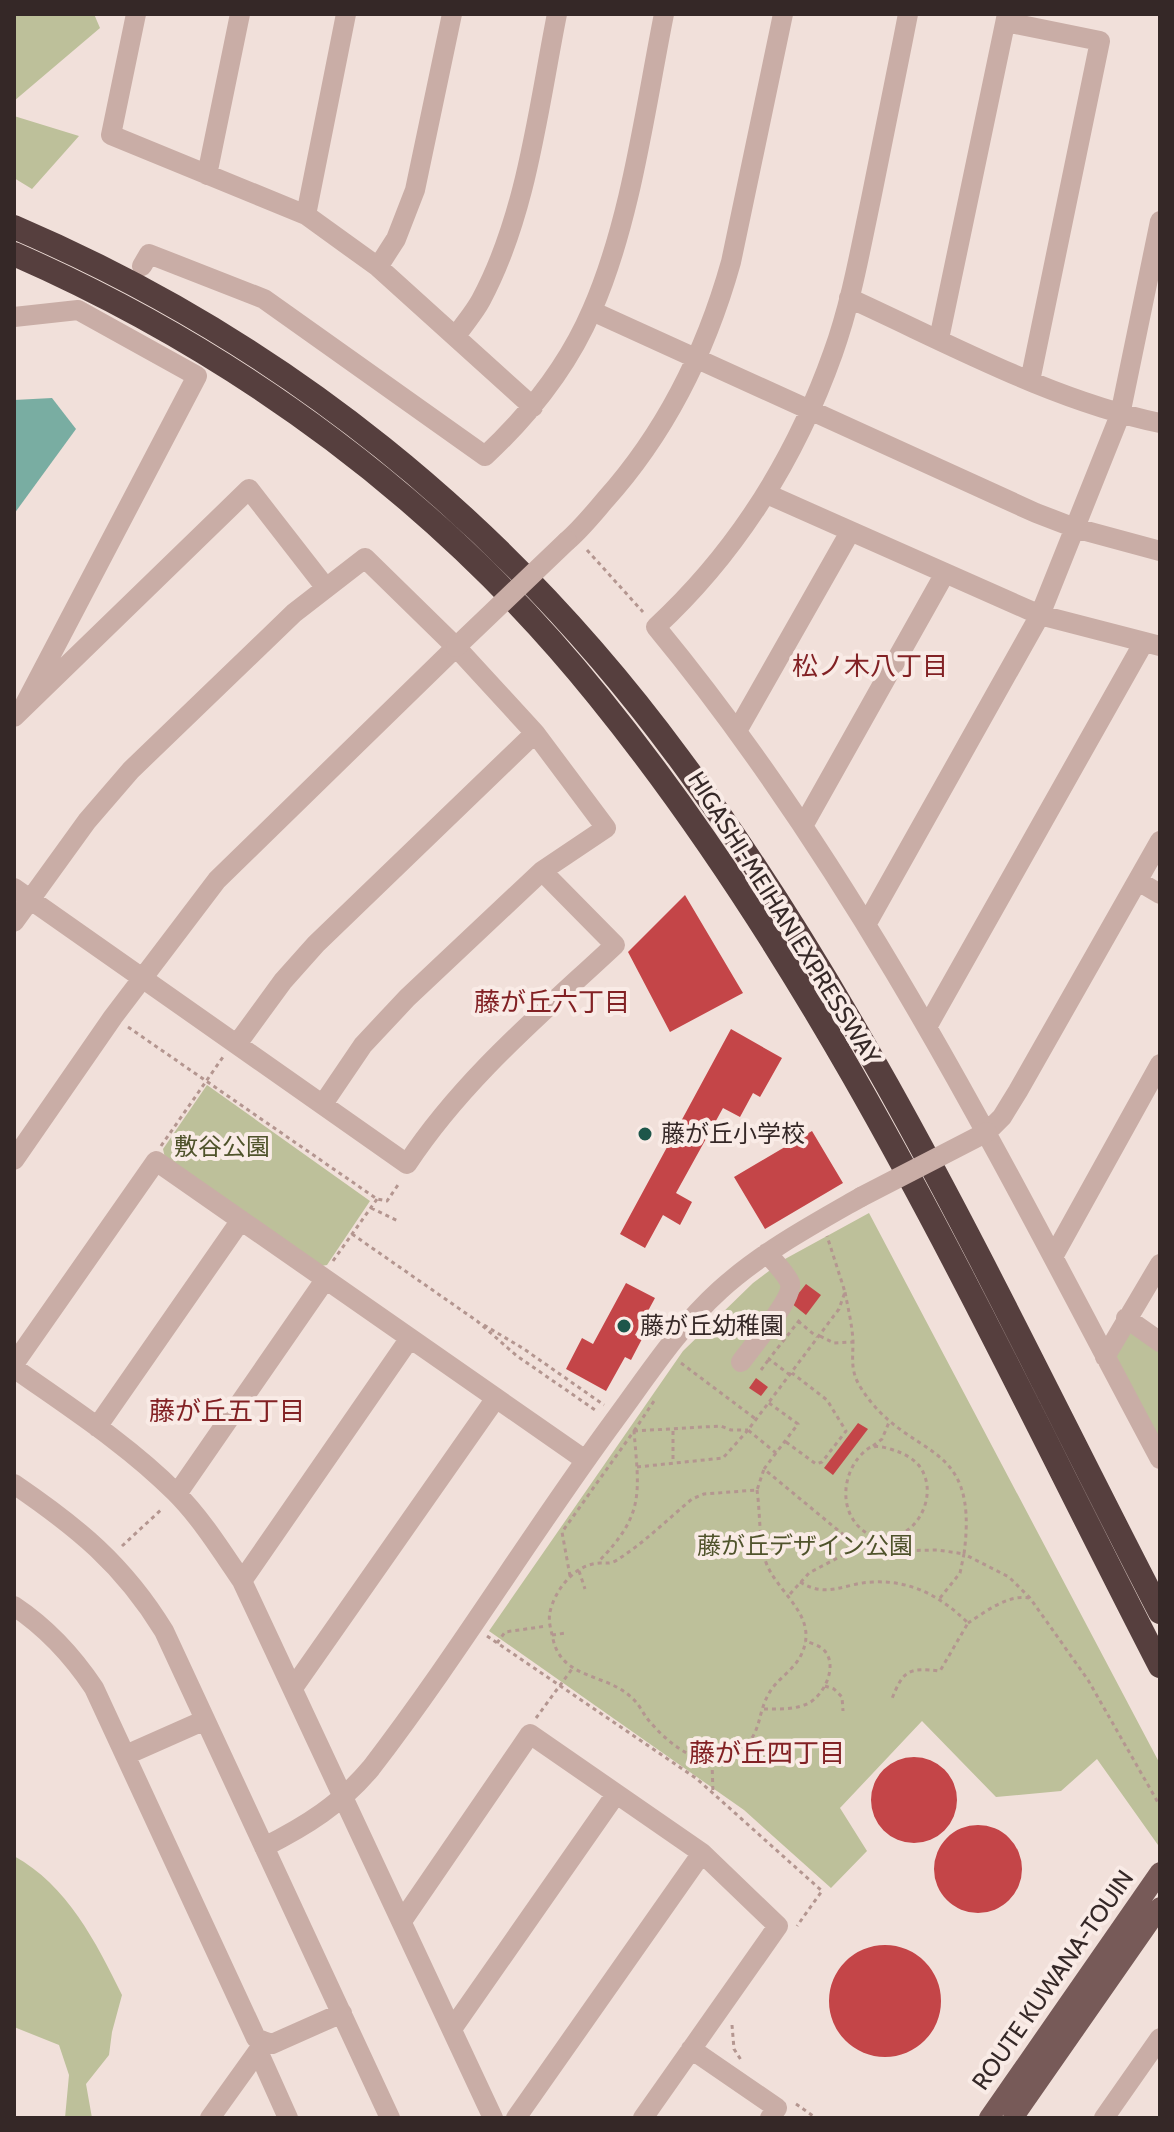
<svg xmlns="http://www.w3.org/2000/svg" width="1174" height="2132" font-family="Cabin,'Noto Sans JP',sans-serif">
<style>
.green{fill:#bdc09a}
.water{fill:#79ada2}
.building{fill:#c44548}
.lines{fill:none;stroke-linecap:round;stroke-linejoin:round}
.path{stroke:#b49690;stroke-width:3;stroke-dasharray:4 4;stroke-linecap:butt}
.minor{stroke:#c9ada6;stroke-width:20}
.major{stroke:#775a58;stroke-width:20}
.highway{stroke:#563f3e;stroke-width:24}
.minor-bridge{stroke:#c9ada6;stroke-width:20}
.poi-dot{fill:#1d564a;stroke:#f9ebe6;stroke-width:3}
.labels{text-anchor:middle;stroke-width:8;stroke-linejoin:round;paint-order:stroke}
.street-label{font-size:24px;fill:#352827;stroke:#f9ebe6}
.poi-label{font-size:24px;fill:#352827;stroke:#f9ebe6;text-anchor:start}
.park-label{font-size:24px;fill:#4f532b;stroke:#f9ebe6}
.neighbourhood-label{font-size:26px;fill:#822124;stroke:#f9ebe6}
</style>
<rect width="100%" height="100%" fill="#f1e0da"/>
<path class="green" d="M14 14H94L100 28 14 101Z
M14 116 79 136 32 189 14 178Z
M207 1085 370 1201 327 1265 321 1266 165 1158 163 1149Z
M869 1213 1160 1764 1158 1845 1097 1759 1061 1791 996 1797 922 1721 840 1808 867 1851 831 1888 744 1810 489 1631 683 1351 753 1283 785 1259Z
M1133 1332 1160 1351V1443L1114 1359 1126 1335Z
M14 1856C67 1885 96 1942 122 1995L112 2032 109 2055 86 2084 92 2118H65L69 2075 59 2045 14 2027Z"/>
<path class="water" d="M52 398 76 429 14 514V400Z"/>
<path class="building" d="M685 895 743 993 670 1032 628 952Z
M731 1029 782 1058 760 1097 753 1093 740 1117 723 1108 676 1193 692 1202 680 1225 663 1215 645 1248 620 1234Z
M812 1131 843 1183 765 1229 734 1177Z
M626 1283 655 1298 635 1335 642 1339 631 1360 625 1357 606 1391 566 1369 582 1338 593 1344Z
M806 1284 821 1295 806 1315 791 1303Z
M756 1378 768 1387 761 1396 749 1388Z
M858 1423 868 1429 833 1475 824 1468Z
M871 1800a43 43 0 1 1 86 0a43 43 0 1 1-86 0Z
M934 1869a44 44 0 1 1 88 0a44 44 0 1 1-88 0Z
M829 2001a56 56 0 1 1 112 0a56 56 0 1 1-112 0Z"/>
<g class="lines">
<path class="path" d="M587 550 643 612
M128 1027 377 1199 387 1201 400 1182
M161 1146 223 1057
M371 1208 398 1221
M352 1234 477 1321 517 1356 598 1412
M333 1261 377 1199
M798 1321 817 1337
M484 1325 524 1349 604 1405
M820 1336 834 1343 853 1342
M681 1363 757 1420
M761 1370 769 1359
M790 1375 769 1359 802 1317
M769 1403 798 1424 776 1453 748 1430 839 1309 845 1292 827 1236
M634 1431 721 1426 731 1430H748
M634 1431 656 1398
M673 1431V1463
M786 1442 816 1464 822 1462 846 1431 827 1400 792 1373
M873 1446 882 1439 890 1420
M776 1453 764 1469 851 1541 888 1551 938 1550 964 1554C980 1434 908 1463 861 1388 850 1371 853 1359 853 1341 852 1324 848 1308 845 1292
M637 1467 723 1458 748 1430
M757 1490C760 1511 759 1535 764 1556 772 1591 820 1613 802 1653 795 1670 776 1679 768 1695 757 1716 762 1730 743 1749 711 1780 668 1745 646 1717 642 1711 638 1703 632 1698 607 1673 562 1680 553 1639 550 1625 547 1619 552 1605 559 1585 577 1564 600 1563 607 1563 611 1564 617 1560 644 1543 668 1519 692 1499L704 1494 757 1490 764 1469
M865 1545 870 1535C843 1521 839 1486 856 1461 859 1457 864 1451 869 1448 878 1444 890 1449 899 1452 911 1457 921 1464 925 1477 933 1499 919 1530 895 1536 887 1538 878 1536 870 1535
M122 1546 163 1508
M579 1571 585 1589
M570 1576 562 1532 634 1431C639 1493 645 1514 599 1561
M800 1582C828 1599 844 1583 873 1582 911 1580 942 1597 968 1623L940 1671C907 1667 903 1671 891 1701
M790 1594 809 1573 845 1554 851 1541
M940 1598 960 1573 964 1554 1009 1577 1030 1598 1088 1680 1160 1806
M968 1623C985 1612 1008 1594 1029 1598
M552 1635 566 1633
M487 1636 697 1779 822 1891 797 1926
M497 1643 505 1632 547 1626
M825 1686 834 1689 842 1697 843 1711
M764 1709C779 1709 795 1710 809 1703 825 1694 839 1664 823 1649 818 1645 811 1643 805 1641
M536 1718 572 1669
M712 1762 713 1793
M732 2025 734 2049 741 2060
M796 2104 816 2118"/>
<path class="minor" d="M136 14 111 135 306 215 378 267 533 407
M908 14C896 76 883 138 871 199 860 251 851 303 833 353 796 457 737 552 656 627 864 879 1007 1173 1160 1459
M1006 22 1100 41 1030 381
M207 175 240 14
M306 215 346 14
M142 266 149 254 264 299 485 456C530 414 568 366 592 310 631 221 645 109 664 14
M378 267 396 239 415 190 452 14
M849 298C950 344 1051 400 1160 423
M592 311 1036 513 1075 528 1160 551
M14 317 78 310 197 376 24 706
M456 336C464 324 474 313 481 300 527 214 538 109 557 14
M939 339 1007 14
M767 494 1040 615 1160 646
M567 541C581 529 593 514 605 500 667 431 706 351 731 262L783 14
M14 717 249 489 326 588
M737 731 850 532
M803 826 944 575
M1138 881 1160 894
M14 888 407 1164C463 1079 541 1014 615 945L542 871
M14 922 87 821 131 770 294 613 365 558 456 647 535 733 606 828 542 871 407 998 363 1045 323 1104
M867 923 1040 615 1120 415 1160 221
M927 1027 1144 642
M237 1044 283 981 316 944 535 733
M987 1132 1002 1117 1018 1091 1160 841
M14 1160 113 1017 217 880 456 647
M1053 1257 1160 1064
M1126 1318 1160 1342
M1105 1357 1160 1264
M741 1362C751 1348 794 1298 790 1283 786 1273 774 1262 767 1253
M14 1364 156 1161 585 1460
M14 1368C69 1407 127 1444 175 1492 201 1518 221 1550 242 1581L493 2118
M97 1427 241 1220
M14 1484C77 1527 123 1564 164 1631L390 2118
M177 1494 325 1280
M242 1581 410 1338
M14 1606C47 1628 72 1655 94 1688L256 2038 263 2041 258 2051 288 2118
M293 1688 496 1398
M126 1755 205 1720
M264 1847C306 1826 341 1804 371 1768 457 1656 530 1535 614 1421 648 1375 678 1328 720 1290 762 1252 812 1225 861 1197
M402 1921 530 1734 702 1853 778 1926 643 2118
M452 2029 616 1794
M263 2041 272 2044 342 2013
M691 2049 777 2108 770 2118
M210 2118 258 2051
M516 2118 702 1853
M1104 2118 1160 2038"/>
<path class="major" d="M989 2118 1160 1872
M1013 2118 1160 1907"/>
<path class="highway" d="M14 227C283 342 506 523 679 758 874 1021 1010 1323 1160 1612
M14 254C240 353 443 503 598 696 834 987 989 1335 1160 1666"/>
<path class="minor-bridge" d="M456 647 567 541
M861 1197 987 1132"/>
</g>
<g class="poi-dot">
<circle cx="645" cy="1134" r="8"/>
<circle cx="624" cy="1326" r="8"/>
</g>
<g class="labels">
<g class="street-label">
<text transform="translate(784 918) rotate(58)" y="8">HIGASHI-MEIHAN EXPRESSWAY</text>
<text transform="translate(1053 1980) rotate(-55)" y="8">ROUTE KUWANA-TOUIN</text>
</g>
<g class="poi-label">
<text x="661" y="1142">藤が丘小学校</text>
<text x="640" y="1334">藤が丘幼稚園</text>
</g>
<g class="park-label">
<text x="222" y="1155">敷谷公園</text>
<text x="805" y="1554">藤が丘デザイン公園</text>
</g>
<g class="neighbourhood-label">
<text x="870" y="675">松ノ木八丁目</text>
<text x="552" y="1011">藤が丘六丁目</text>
<text x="227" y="1420">藤が丘五丁目</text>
<text x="767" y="1762">藤が丘四丁目</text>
</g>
</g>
<rect width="1174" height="2132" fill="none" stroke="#352827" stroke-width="32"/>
</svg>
